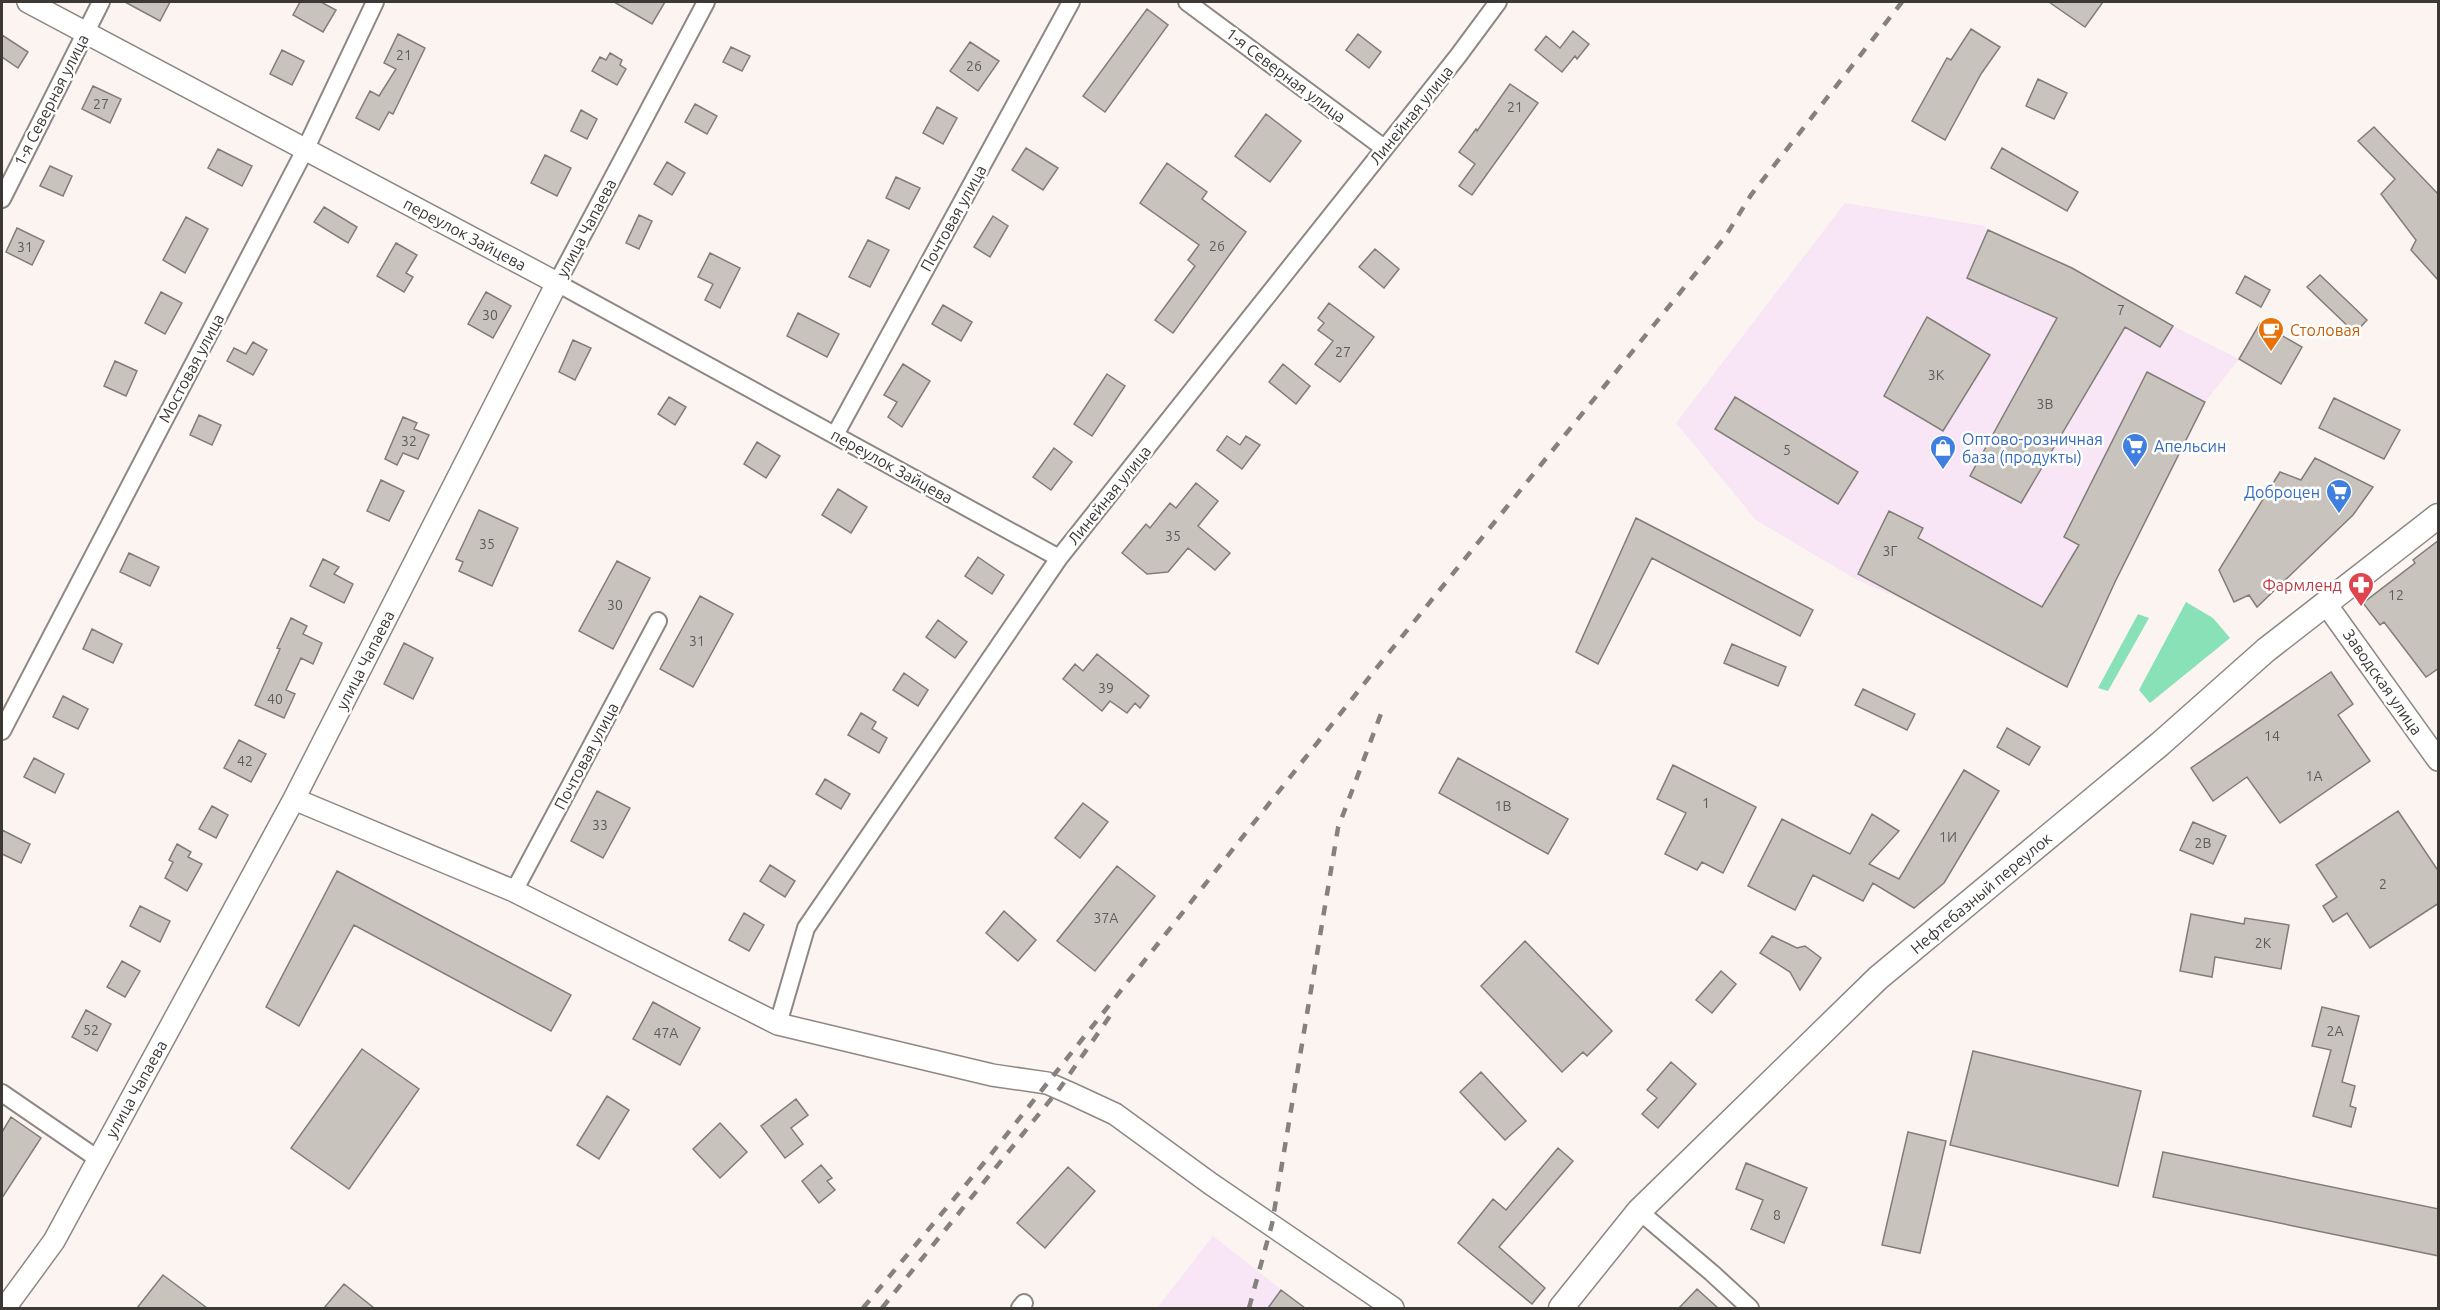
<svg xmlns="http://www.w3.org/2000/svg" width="2440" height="1310" font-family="Ubuntu,sans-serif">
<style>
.commercial{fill:#f8e5f5}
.green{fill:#89e1b8}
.building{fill:#c8c4bd;stroke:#817d77;stroke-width:1.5}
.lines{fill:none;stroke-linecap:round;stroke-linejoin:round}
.minor-casing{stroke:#8e8783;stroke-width:20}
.tertiary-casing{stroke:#8e8783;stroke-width:24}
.secondary-casing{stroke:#8e8783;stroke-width:27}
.minor{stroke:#fff;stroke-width:16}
.tertiary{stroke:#fff;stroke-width:21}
.secondary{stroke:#fff;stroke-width:24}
.rail{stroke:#86817e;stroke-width:4.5;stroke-dasharray:10 10;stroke-linecap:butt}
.labels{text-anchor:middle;stroke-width:5;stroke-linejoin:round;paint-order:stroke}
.number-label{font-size:14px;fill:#5e5b58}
.street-label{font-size:16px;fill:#3b3836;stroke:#fff}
.food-label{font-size:16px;fill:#c56008;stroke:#fff;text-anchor:start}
.shop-label{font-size:16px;fill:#366cbe;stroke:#fff;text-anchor:start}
.health-label{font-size:16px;fill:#be3a42;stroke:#fff;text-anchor:end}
</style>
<rect width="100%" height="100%" fill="#fcf4f0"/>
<path class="commercial" d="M1845 203 1984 226 1988 230 2082 274 2173 326 2239 359 2205 402 2115 582 2067 687 1910 603 1857 580 1756 520 1676 423Z
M1213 1236 1305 1308H1157Z"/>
<path class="green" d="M2186 602 2213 618 2230 638 2150 703 2139 690Z
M2138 614 2149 618 2108 691 2098 688Z"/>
<path class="building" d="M125 2H170L160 21Z
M300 2H321L336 10 323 32 293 15Z
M614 2H665L652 24Z
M2049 2H2103L2085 27Z
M1147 9 1168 25 1105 112 1083 96Z
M1971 29 2000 47 1981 74 1945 140 1912 121 1947 58 1951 60Z
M1573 31 1589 44 1577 59 1575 56 1562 72 1535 50 1546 36 1560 48Z
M398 34 425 48 393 114 389 112 379 130 356 118 370 91 379 96 396 69 384 63Z
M1358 34 1381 52 1369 68 1346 50Z
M2 35 28 52 18 68 2 57Z
M970 42 999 61 978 91 950 71Z
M731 47 750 56 742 71 723 62Z
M282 50 304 61 292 85 270 74Z
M610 53 622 60 620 65 626 69 617 85 592 71 600 57 606 60Z
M2038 79 2067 93 2054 119 2026 106Z
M1510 84 1538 103 1472 195 1459 186 1475 164 1459 152 1476 129 1477 131Z
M93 86 121 99 110 123 82 109Z
M695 104 717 116 707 134 685 122Z
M937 107 957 118 943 144 923 133Z
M581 110 597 119 587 139 571 131Z
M1266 114 1301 141 1270 182 1235 156Z
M2374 127 2439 195V281L2411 250 2416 240 2381 194 2395 179 2358 141Z
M1026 148 1058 168 1043 190 1012 170Z
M2002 148 2078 192 2067 211 1991 168Z
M218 149 252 166 242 186 208 168Z
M545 155 571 168 557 196 531 183Z
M667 162 685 173 672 195 654 184Z
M1167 163 1207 192 1202 199 1246 232 1173 333 1155 320 1195 266 1188 260 1199 245 1140 203Z
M50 166 72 176 63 196 40 186Z
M896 177 920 188 909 209 886 198Z
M324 207 357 227 348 243 314 222Z
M639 215 652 221 639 249 626 243Z
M993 216 1008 226 990 257 974 247Z
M186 217 208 229 185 273 163 260Z
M17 228 44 241 32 265 6 252Z
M1988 230 2072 268 2173 326 2160 347 2125 327 2021 503 1970 476 2057 318 1967 278Z
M868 240 889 250 870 287 849 277Z
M396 243 417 255 406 273 413 277 404 292 377 276Z
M1375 249 1399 269 1384 288 1359 267Z
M710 253 740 268 720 308 705 300 713 284 698 277Z
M2320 275 2367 320 2355 333 2307 287Z
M2245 276 2270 290 2261 307 2236 293Z
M161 292 182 303 165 334 145 323Z
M486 292 511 306 493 338 468 324Z
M1329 303 1374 337 1340 382 1315 364 1333 341 1318 330 1324 323 1318 318Z
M943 305 972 322 961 341 932 324Z
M798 313 839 334 827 357 787 336Z
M1927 317 1990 355 1943 431 1884 396Z
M2260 323 2302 347 2281 384 2239 359Z
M573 340 591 348 575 380 559 372Z
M253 342 267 350 253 375 227 361 234 348 246 354Z
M115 361 137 371 126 396 104 386Z
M903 364 930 381 902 427 888 417 897 402 884 395Z
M1283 364 1310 386 1296 404 1269 382Z
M2147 372 2205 402 2115 582 2067 687 1858 574 1889 511 1923 528 1918 538 2042 607 2079 545 2064 537Z
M1107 374 1125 386 1092 436 1074 424Z
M669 397 686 407 675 425 658 414Z
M1735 397 1858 472 1838 504 1715 429Z
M2334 398 2400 430 2384 459 2319 428Z
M199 415 221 425 212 445 190 435Z
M403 417 417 423 414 429 429 435 418 459 403 453 397 465 385 459Z
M1227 436 1240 445 1246 436 1260 445 1242 469 1217 450Z
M757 442 780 456 766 478 744 464Z
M1054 448 1072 462 1051 490 1033 477Z
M2315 458 2373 487 2353 515 2257 607 2249 595 2234 602 2219 570 2280 472 2301 480Z
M381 480 404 491 389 521 367 511Z
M1196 483 1218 501 1198 526 1230 553 1215 570 1188 548 1168 572 1147 574 1122 553 1146 524 1150 528 1170 503 1176 508Z
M838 489 867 507 851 533 822 515Z
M479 510 518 528 492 586 459 571 463 562 456 559Z
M1636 518 1813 610 1800 636 1652 558 1598 664 1576 652Z
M2439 540V668L2426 677 2384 622 2380 625 2363 603 2415 563 2413 560Z
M129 553 159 567 150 586 120 572Z
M978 557 1004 575 992 594 965 576Z
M323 559 339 567 334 574 353 584 344 603 310 586Z
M617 561 650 578 613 649 579 631Z
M700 596 733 614 693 687 660 669Z
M291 618 307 626 303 634 322 643 313 664 301 658 286 690 295 694 284 718 255 705 280 649 277 648Z
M938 620 967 642 955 658 926 637Z
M92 629 122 644 113 663 83 649Z
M404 643 433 658 413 699 384 684Z
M1732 644 1786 667 1778 686 1724 663Z
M1097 654 1149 696 1140 708 1135 703 1127 713 1110 701 1102 711 1063 679 1075 664 1083 671Z
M2331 672 2353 704 2338 715 2370 761 2280 823 2247 777 2213 801 2191 768Z
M904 673 928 690 918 706 893 690Z
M1863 689 1915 714 1907 730 1855 705Z
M63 696 88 709 78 729 53 717Z
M861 713 876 722 872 729 887 738 879 753 848 735Z
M2007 728 2040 747 2029 765 1997 747Z
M239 740 266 754 251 782 224 768Z
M34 758 64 774 55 793 24 777Z
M1458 758 1568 819 1548 854 1439 793Z
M1673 765 1756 807 1723 873 1702 862 1697 870 1665 854 1686 813 1657 799Z
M1964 770 1999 791 1944 883 1914 908 1873 883 1863 901 1813 875 1795 910 1748 886 1782 819 1850 854 1872 814 1899 831 1869 864 1899 879Z
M825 779 850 794 841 809 816 794Z
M597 791 630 808 603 858 571 841Z
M1083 803 1108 822 1080 858 1055 838Z
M212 806 228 815 216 838 199 829Z
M2398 811 2439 872V903L2370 948 2347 913 2333 922 2323 906 2337 897 2316 865Z
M2193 822 2226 836 2213 864 2180 850Z
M2 830 30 844 21 863 2 854Z
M177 844 191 852 188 857 202 864 187 891 165 878 173 862 169 860Z
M770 865 795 881 785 897 760 881Z
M1117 866 1155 896 1095 971 1057 941Z
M337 871 571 995 551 1031 354 925 299 1026 266 1007Z
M140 906 170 921 160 942 130 926Z
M1004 911 1036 940 1018 961 986 933Z
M744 913 764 925 749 951 729 940Z
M2191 914 2244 924 2245 918 2289 925 2281 969 2215 957 2212 977 2180 971Z
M1772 936 1797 948 1805 946 1821 958 1800 990 1790 972 1760 953Z
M1525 941 1612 1031 1587 1056 1583 1052 1562 1072 1481 986Z
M122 961 140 971 125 997 107 987Z
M1721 971 1736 984 1712 1013 1696 1000Z
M653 1002 700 1028 680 1065 633 1039Z
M2322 1007 2359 1016 2342 1082 2355 1086 2350 1106 2356 1108 2351 1127 2313 1116 2331 1050 2312 1046Z
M86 1010 111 1024 97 1051 72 1037Z
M362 1049 419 1089 349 1189 291 1148Z
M1973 1051 2141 1091 2118 1186 1950 1145Z
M1671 1062 1696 1084 1658 1128 1642 1114 1657 1098 1647 1090Z
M1481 1072 1526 1121 1505 1140 1460 1092Z
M607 1096 629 1110 599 1159 577 1145Z
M796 1099 808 1115 791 1128 803 1144 785 1158 761 1126Z
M11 1117 41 1138 2 1198V1132Z
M720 1123 747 1152 720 1178 693 1149Z
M1908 1132 1946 1141 1920 1253 1882 1245Z
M1558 1148 1573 1161 1499 1247 1545 1288 1532 1304 1458 1243 1493 1199 1506 1210Z
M2163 1152 2439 1209V1256L2153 1197Z
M1746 1163 1807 1188 1784 1243 1751 1229 1763 1200 1736 1189Z
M821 1165 832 1178 827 1181 835 1190 819 1203 802 1181Z
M1068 1167 1095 1191 1045 1248 1017 1223Z
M163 1275 207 1308H137Z
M344 1284 374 1308H324Z
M1697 1289 1718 1308H1679Z
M1281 1290 1305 1308H1268Z"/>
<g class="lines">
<defs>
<path id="minor" d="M706 2 557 283 1059 558
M1187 2 1384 148
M2 199 101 2
M835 435 1071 2
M2 731 305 150 375 2
M514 891 658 621
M778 1024 806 928 1059 558 1458 56 1498 2
M2 1093 98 1159
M1639 1211 1712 1273 1750 1308
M1020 1308 1024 1303"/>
<path id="tertiary" d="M2326 604 2438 760
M294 799 514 891 778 1024 992 1075 1047 1083 1072 1094 1115 1114 1211 1184 1393 1308
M5 1308 54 1241 294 799 557 283 28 2"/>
<path id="secondary" d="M1561 1308 1639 1211 1878 978 2160 744 2266 650 2438 516"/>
</defs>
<use href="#minor" class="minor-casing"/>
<use href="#tertiary" class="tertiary-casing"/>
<use href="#secondary" class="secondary-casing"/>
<use href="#minor" class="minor"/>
<use href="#tertiary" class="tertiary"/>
<use href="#secondary" class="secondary"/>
<path class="rail" d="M863 1308 988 1158 1375 670 1725 237 1751 195 1902 2
M882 1308 1060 1088 1112 1013
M1249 1308 1272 1224 1338 828 1382 711"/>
</g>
<defs>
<symbol id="cafe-pin" viewBox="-11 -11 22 30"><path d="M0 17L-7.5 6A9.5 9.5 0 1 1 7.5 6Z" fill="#e8710a" stroke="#fff"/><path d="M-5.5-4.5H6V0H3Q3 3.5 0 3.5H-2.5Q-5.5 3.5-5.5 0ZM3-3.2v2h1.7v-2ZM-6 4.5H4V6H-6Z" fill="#fff"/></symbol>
<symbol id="supermarket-pin" viewBox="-11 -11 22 30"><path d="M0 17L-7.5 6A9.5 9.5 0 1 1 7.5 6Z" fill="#3f7fe0" stroke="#fff"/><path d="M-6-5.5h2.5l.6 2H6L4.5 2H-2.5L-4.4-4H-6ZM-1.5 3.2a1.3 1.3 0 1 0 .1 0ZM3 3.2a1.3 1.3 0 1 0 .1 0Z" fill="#fff"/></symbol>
<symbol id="shop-pin" viewBox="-11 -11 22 30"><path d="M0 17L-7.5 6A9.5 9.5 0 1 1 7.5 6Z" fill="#3f7fe0" stroke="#fff"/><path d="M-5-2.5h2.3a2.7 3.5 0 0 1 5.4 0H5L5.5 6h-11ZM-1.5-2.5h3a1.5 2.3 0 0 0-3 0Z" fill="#fff"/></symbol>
<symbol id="pharmacy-pin" viewBox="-11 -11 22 30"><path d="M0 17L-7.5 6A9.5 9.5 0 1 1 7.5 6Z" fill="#e0444e" stroke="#fff"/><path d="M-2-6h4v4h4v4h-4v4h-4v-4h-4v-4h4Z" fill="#fff"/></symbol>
</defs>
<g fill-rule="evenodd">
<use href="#cafe-pin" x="2256" y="315" width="30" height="40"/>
<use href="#supermarket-pin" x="2120" y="431" width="30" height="40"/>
<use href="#shop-pin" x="1928" y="433" width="30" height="40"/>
<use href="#supermarket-pin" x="2324" y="477" width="30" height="40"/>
<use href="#pharmacy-pin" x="2346" y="570" width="30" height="40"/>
</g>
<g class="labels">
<g class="number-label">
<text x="404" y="60">21</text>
<text x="974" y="71">26</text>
<text x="101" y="109">27</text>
<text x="1515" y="112">21</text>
<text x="1217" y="251">26</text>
<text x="25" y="252">31</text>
<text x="2121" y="315">7</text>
<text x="490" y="320">30</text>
<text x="1343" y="357">27</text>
<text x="1936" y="380">3К</text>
<text x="2045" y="409">3В</text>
<text x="409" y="446">32</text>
<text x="1787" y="455">5</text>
<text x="1173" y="541">35</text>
<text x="487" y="549">35</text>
<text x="1890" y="556">3Г</text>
<text x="2396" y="600">12</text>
<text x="615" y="610">30</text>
<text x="697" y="646">31</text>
<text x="1106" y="693">39</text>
<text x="275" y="704">40</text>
<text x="2272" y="741">14</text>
<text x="245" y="766">42</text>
<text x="2314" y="781">1А</text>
<text x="1706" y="808">1</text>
<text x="1503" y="811">1В</text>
<text x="600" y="830">33</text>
<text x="1948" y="842">1И</text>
<text x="2203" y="848">2В</text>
<text x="2383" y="889">2</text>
<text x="1106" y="923">37А</text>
<text x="2263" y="948">2К</text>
<text x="91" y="1035">52</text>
<text x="2335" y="1036">2А</text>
<text x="666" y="1038">47А</text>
<text x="1777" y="1220">8</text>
</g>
<g class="street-label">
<text transform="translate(1286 75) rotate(37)" y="6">1-я Северная улица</text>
<text transform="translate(51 100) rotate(-63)" y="6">1-я Северная улица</text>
<text transform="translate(1411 115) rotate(-51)" y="6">Линейная улица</text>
<text transform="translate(953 218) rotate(-61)" y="6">Почтовая улица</text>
<text transform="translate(586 228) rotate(-62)" y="6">улица Чапаева</text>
<text transform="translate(465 234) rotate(28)" y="6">переулок Зайцева</text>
<text transform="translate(191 368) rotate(-62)" y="6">Мостовая улица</text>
<text transform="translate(892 466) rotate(29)" y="6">переулок Зайцева</text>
<text transform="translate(1109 495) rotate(-51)" y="6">Линейная улица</text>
<text transform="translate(365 660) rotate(-63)" y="6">улица Чапаева</text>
<text transform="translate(2383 682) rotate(55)" y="6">Заводская улица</text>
<text transform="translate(586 756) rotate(-62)" y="6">Почтовая улица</text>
<text transform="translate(1981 893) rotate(-40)" y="6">Нефтебазный переулок</text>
<text transform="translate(136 1089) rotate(-61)" y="6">улица Чапаева</text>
</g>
<g class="food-label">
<text x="2290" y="336">Столовая</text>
</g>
<g class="shop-label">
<text x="1962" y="445">Оптово-розничная<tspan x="1962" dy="18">база (продукты)</tspan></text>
<text x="2154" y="452">Апельсин</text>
<text x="2320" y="498" text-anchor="end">Доброцен</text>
</g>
<g class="health-label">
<text x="2342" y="591">Фармленд</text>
</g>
</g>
<rect width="2440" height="1310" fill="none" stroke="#3b3836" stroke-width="6"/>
</svg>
